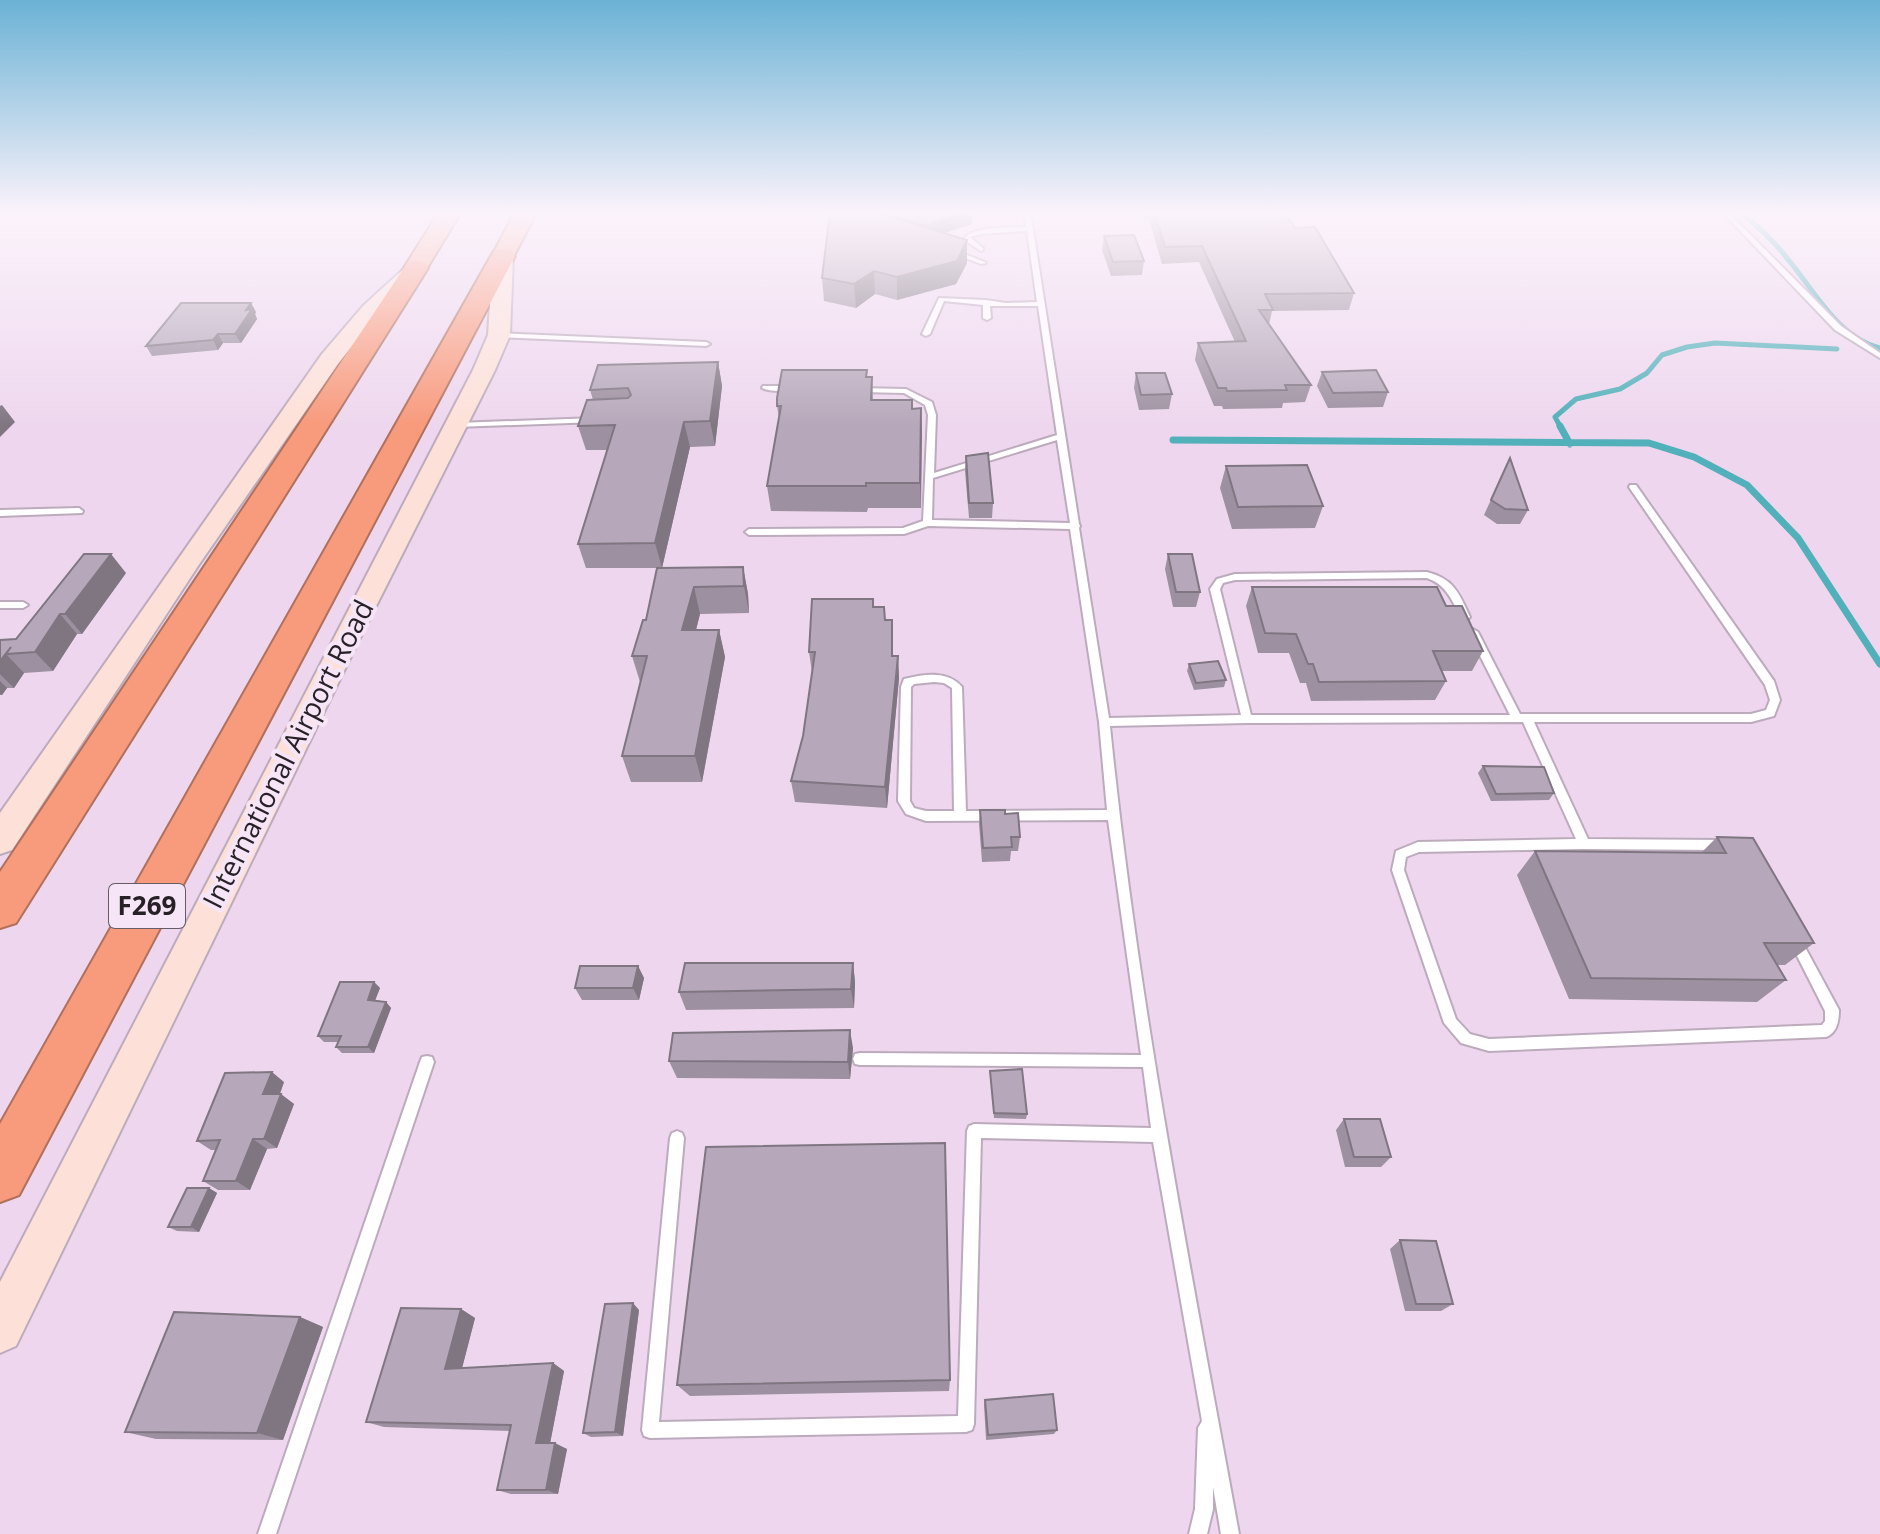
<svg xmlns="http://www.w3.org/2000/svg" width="1880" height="1534" font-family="'Open Sans',sans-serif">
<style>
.built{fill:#eed7ee}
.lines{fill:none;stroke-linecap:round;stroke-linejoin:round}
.stream-far1{stroke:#51b0b9;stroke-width:5}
.stream{stroke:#51b0b9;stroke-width:7}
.service-casing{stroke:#bcabbc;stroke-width:4}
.secondary-casing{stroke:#bcabbc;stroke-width:4}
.trunk-casing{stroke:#af705e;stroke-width:4}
.motorway-casing{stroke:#af705e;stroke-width:4}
.service{fill:#fff;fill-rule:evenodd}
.secondary{fill:#fde1d8;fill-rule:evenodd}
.trunk{fill:#faae96;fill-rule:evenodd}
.motorway{fill:#f89a7c;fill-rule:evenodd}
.wall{fill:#9d90a0}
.shaded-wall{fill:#7f7682}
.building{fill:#b6a8ba;stroke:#7f7682;stroke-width:2}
.labels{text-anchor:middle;stroke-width:8;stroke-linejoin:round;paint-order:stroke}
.shield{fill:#f6e5f6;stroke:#655c65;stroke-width:2}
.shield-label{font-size:26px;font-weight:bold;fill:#272127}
.street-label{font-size:28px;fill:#272127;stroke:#f6e5f6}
</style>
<rect width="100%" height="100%" fill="#f6e5f6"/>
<path class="built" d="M0 212H1880V1534H0Z"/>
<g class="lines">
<path class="stream-far1" d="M1741 212C1757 226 1773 240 1786 257 1814 289 1836 337 1880 348
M1561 428 1555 417 1576 399 1620 389 1647 373 1662 355 1687 347 1715 343 1837 349"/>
<path class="stream" d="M1560 426 1570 444
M1173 440 1649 443 1694 457 1747 485 1798 538 1880 664"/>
<defs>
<path id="service" d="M1024 212H1030L1033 229 1079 524 1080 526 1079 528 1109 718 1241 715 1210 589 1217 579 1235 574 1427 572C1454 579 1459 593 1470 617L1468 619H1462C1452 601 1447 585 1427 578L1235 580 1223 583 1220 589 1251 715H1510L1468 632 1473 629 1478 632 1520 714H1751L1766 710 1770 700 1765 685 1629 487 1630 485H1636L1774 681 1780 700 1774 716 1751 722H1534L1588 839 1723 840 1727 842 1729 845 1727 848 1723 850 1584 849 1419 852 1406 857 1404 870 1456 1019 1470 1034 1489 1039 1822 1025 1825 1021V1011L1790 942 1792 938 1796 936 1800 938 1839 1010C1839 1021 1837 1033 1826 1037L1489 1051 1461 1043 1444 1023 1392 870 1396 851 1418 842 1576 839 1523 722 1247 723 1110 726C1137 998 1190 1265 1239 1534H1221L1213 1487V1509L1207 1534H1189L1195 1509 1198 1428 1202 1421 1153 1142 981 1138 974 1424 972 1430 966 1432 650 1438 644 1436 642 1430 670 1138 672 1133 677 1131 682 1133 684 1138 659 1422 958 1416 967 1131 969 1126 974 1124 1151 1128 1143 1067 860 1065 855 1064 853 1059 855 1054 860 1053 1141 1055 1108 820 926 821 906 814 898 801 901 687 904 679C924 674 948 670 962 687L966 811 1107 810 1099 722 1070 529 928 526 904 534 749 535 745 532 749 529 903 528 923 521 928 415 925 405 904 393 861 392H858V388L906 389 932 402 936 415 934 473 1057 435 1038 306H990L991 318 987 320 983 318V305L944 301 930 334 926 336 922 334 939 298 986 300 1006 303 1037 302 1027 231 982 234 970 237 983 248V250L981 251 963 239C976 225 1008 228 1026 227ZM1057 440 1070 523 932 520 933 478ZM934 682 944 683 952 688 954 811H926L914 808 910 801 911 687 914 684Z
M1722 212H1728L1841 326 1880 353V358L1835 330Z
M954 250 985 262 986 263 981 264 952 253V251Z
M496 333 706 342 710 344 706 346 499 337 495 335Z
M763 386H792L796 388C788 392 770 392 762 388Z
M595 418H598V422L456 427 452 425 456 423Z
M79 508 83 511 82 513 0 516V510Z
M0 602H23L28 605 23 608H0Z
M427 1056 432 1057 434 1062 276 1534H258L420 1062 422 1057Z"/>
<path id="secondary" d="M503 250 513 256 510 335 495 370 359 640 16 1346 0 1353V1282L473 370 488 335 493 256Z
M416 262 423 264 426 268 423 272 377 314 338 364 200 563 12 850 0 854V813L322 354 363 306 409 264Z"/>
<path id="trunk" d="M439 212H461L424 273H408L404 268Z
M515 212H537L511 261H495L492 256Z"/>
<path id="motorway" d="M503 249 512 251 515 256 19 1195 0 1202V1124L491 256 494 251Z
M416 261 425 263 428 268 16 923 0 928V872L404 268 407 263Z"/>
</defs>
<use href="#service" class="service-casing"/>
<use href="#secondary" class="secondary-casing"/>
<use href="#trunk" class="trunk-casing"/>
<use href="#motorway" class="motorway-casing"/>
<use href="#service" class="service"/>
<use href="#secondary" class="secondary"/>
<use href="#trunk" class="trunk"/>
<use href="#motorway" class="motorway"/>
</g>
<path class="wall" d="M896 212H972V224L945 233 967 263 956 284 897 300 875 294 856 308 824 301 822 278 896 218Z
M1147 212H1285L1295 228 1354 293 1349 310 1272 311 1269 325 1311 385 1305 402 1283 403 1282 408 1223 409 1222 406H1214L1195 360 1198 343 1235 342 1199 262 1162 264Z
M1104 236 1144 261 1142 275 1111 276 1102 250Z
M256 312 255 314 257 319 241 343H223L218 350 152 356 146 346Z
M718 362 722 386 715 446 690 447 662 568H586L578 544 607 450H586L578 426 593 400 590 390Z
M867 370V377H872L873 400 912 409 921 408V508H868L867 512 771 511 767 486 779 418 777 406Z
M1322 372 1388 392 1383 407 1328 408 1317 386Z
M1136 373 1172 394 1169 409 1139 410 1134 388Z
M966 456 993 503 992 518H969L965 471Z
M1510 458 1528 510 1520 524H1497L1484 515Z
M1226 466 1323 506 1315 528 1232 529 1220 488Z
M1168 554 1200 592 1196 607H1173L1165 569Z
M743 567 748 594 749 613 700 614 696 630H719L725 657 702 782H631L622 756 640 682 632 656 646 620 657 568Z
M126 573 82 634H77L53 671 24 673 14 688H7L2 695H0V640L16 639Z
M1252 587 1446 606 1483 651 1472 671H1441L1446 681 1435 700 1311 701 1306 683H1300L1289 653H1258L1246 606Z
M873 599 874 607 885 620 893 642V656H898L899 678 887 808 795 802 791 781 803 736 812 672 809 652Z
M1189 664 1226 680 1224 687 1194 690 1187 671Z
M1483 766 1554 793 1549 800 1491 801 1478 773Z
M980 810 1020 837 1018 851H1011L1010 861 982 862 979 824Z
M1717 837 1814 943 1785 965H1777L1786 980 1757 1002 1569 999 1517 875 1535 851 1701 853Z
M853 963 855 982 854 1008 686 1010 679 992Z
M638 966 644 978 639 1000H582L575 988Z
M374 982 380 988 375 1000 386 1002 391 1008 374 1053H342L336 1047 338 1042H324L318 1036Z
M853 1048 850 1079 677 1078 669 1061Z
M990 1071 1027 1114 1026 1119 994 1118Z
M284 1082 280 1094 294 1104 277 1148 267 1149 250 1190H218L203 1181 216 1150H211L197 1141Z
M1344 1119 1391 1157 1381 1167H1345L1336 1130Z
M209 1188 217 1193 199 1232 177 1231 168 1227Z
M1400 1240 1453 1304 1441 1311H1405L1390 1249Z
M461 1309 475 1318 462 1368 553 1363 564 1371 550 1443 567 1449 558 1494H511L497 1490 510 1431 384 1427 366 1422Z
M639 1310 623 1436 591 1437 583 1433Z
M300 1317 323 1327 283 1440 156 1439 125 1432Z
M950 1380 949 1391 690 1396 677 1385Z
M985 1400 1057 1430 1054 1434 986 1440 984 1405Z"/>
<path class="shaded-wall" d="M969 212H972V224L925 239V226Z
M967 240V263L956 284 897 300V277Z
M874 271 875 294 856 308 854 284Z
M251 303 256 312 255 314 257 319 241 343 235 334 246 310Z
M218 334 223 343 218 350 213 340Z
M718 362 722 386 715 446 710 421Z
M2 405 15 422 0 437V406Z
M921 408 922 434 921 508 920 483Z
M684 422 690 447 662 568 655 543Z
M111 554 126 573 82 634 65 614Z
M743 567 748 594 749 613 744 586Z
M694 587 700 614 689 657 682 630Z
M60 614 77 634 53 671 35 652Z
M719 630 725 657 702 782 695 756Z
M6 654 24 673 14 688 0 674V661Z
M898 656 899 678 887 808 885 787Z
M0 681 7 688 2 695 0 694Z
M853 963 855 982 854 1008 851 989Z
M638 966 644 978 639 1000 633 988Z
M374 982 380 988 373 1006 368 1000Z
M386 1002 391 1008 374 1053 368 1047Z
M850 1030 853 1048 850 1079 848 1062Z
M272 1072 284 1082 276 1104 263 1094Z
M281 1094 294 1104 277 1148 264 1139Z
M253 1139 267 1149 250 1190 236 1181Z
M209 1188 217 1193 199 1232 191 1227Z
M633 1303 639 1310 623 1436 615 1432Z
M461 1309 475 1318 460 1376 445 1369Z
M300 1317 323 1327 283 1440 257 1433Z
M553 1363 564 1371 549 1449 536 1443Z
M555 1443 567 1449 558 1494 546 1490Z"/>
<path class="building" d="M830 212H876L967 240 957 261 897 277 874 271 854 284 822 278Z
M896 212H969L925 226 896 217Z
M1154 212H1285L1295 228 1315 227 1354 293 1265 294 1273 310H1259L1311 385H1285L1287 390 1227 391 1226 388H1218L1198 343 1246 341 1202 246 1165 247Z
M1134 235 1144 261 1113 262 1104 236Z
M181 303H251L246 310 252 309 235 334H218L213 340 146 346Z
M718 362 710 421 684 422 655 543 578 544 615 425 578 426 587 400 628 398 631 395 628 388 590 390 598 365Z
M782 370H867L866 377H872L871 400H912V409L921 408 920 483H866V486H767L781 406H777V398Z
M1376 370 1388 392 1333 393 1322 372Z
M1136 373H1165L1172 394 1141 395Z
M988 453 993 503H969L966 456Z
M1510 458 1528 510 1505 509 1491 500Z
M1307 465 1323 506 1238 507 1226 466Z
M84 554H111L65 614H60L35 652 6 654 11 647 0 661V640L16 639Z
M1168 554H1192L1200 592H1176Z
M743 567 744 586 694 587 682 630H719L695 756H622L647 656H632L643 620H646L657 568Z
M1252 587H1437L1446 606H1462L1483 651H1433L1446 681 1319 682 1313 664H1308L1296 634 1265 633Z
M812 599H873V607H884L885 620H892V656H898L885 787 791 781 803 736 815 652H809Z
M1218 661 1226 680 1196 683 1189 664Z
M1483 766 1544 767 1554 793 1496 794Z
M980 810H1005V814L1018 813 1020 837H1011L1012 847 983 848Z
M1717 837 1753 838 1814 943H1764L1786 980 1591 978 1535 851 1726 853Z
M685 963H853L851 989 679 992Z
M580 966H638L633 988H575Z
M340 982H374L368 1000 386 1002 368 1047H336L341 1036H318Z
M850 1030 848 1062 669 1061 673 1033Z
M1022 1069 1027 1114 994 1113 990 1071Z
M272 1072 263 1094H281L264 1139H253L236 1181H203L220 1140 197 1141 225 1073Z
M1344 1119H1380L1391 1157H1354Z
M945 1143 950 1380 677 1385 706 1147Z
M187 1188H209L191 1227H168Z
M1400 1240 1436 1241 1453 1304H1416Z
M633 1303 615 1432 583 1433 605 1304Z
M401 1308 461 1309 445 1369 553 1363 536 1443H555L546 1490H497L511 1425 366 1422Z
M174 1312 300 1317 257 1433 125 1432Z
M1053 1394 1057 1430 988 1435 985 1400Z"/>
<linearGradient id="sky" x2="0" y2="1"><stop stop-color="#6bb2d5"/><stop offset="0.5" stop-color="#fbf3fb"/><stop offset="1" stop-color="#fbf3fb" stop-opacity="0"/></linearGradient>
<rect width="1880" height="426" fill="url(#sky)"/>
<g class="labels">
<rect class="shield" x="109" y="884" width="76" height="44" rx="6"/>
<g class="shield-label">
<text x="147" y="915">F269</text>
</g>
<g class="street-label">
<text transform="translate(288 754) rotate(-63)" y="10">International Airport Road</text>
</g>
</g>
</svg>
